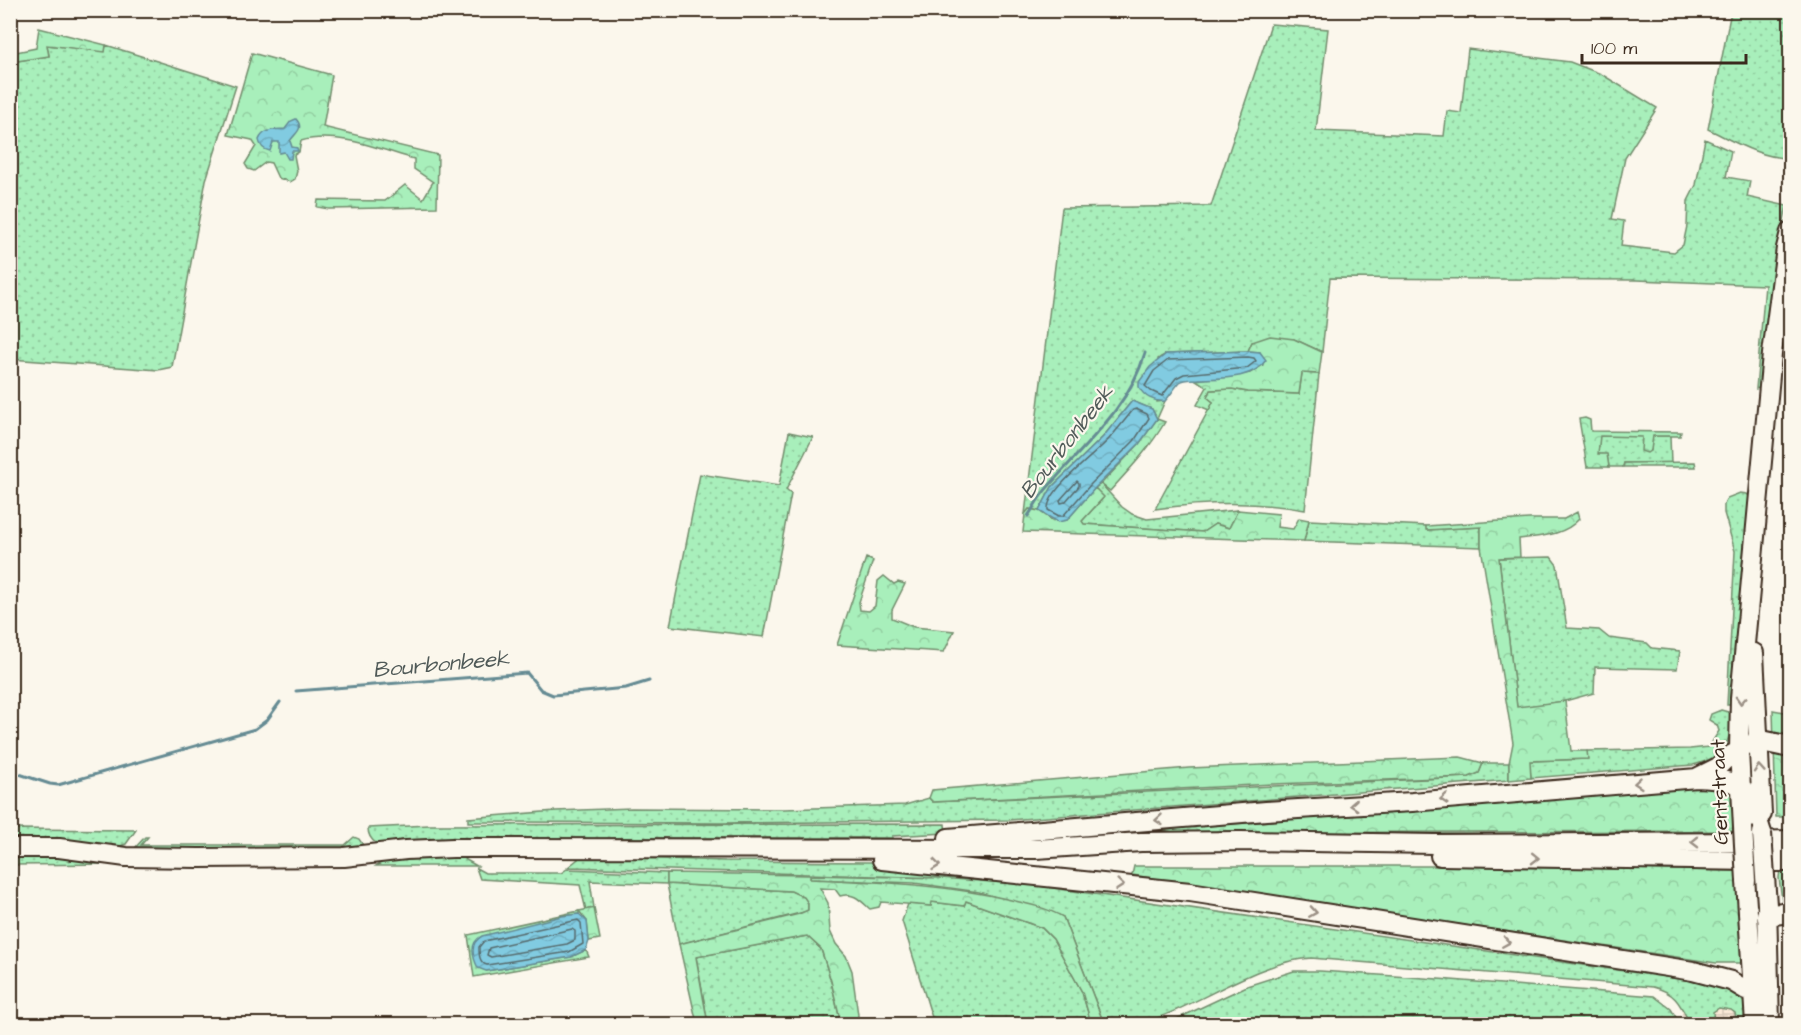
<svg xmlns="http://www.w3.org/2000/svg" width="1801" height="1035" font-family="'Architects Daughter',sans-serif">
<style>
.industrial{fill:url(#industrial-grid)}
.grass{fill:url(#grass-dots);stroke:#728c6c;stroke-width:1.5}
.forest{fill:url(#forest-crowns);stroke:#728c6c;stroke-width:1.5}
.water{fill:url(#water-waves);stroke:#658b93;stroke-width:1.5}
.lines{fill:none;stroke-linecap:round;stroke-linejoin:round}
.shore{stroke:#576a6c;stroke-width:1.5}
.stream{stroke:#658b93;stroke-width:3}
.primary-casing{stroke:#3b2a1e;stroke-width:22}
.trunk-casing{stroke:#3b2a1e;stroke-width:24}
.primary{stroke:#fbf7ec;stroke-width:18}
.trunk{stroke:#fbf7ec;stroke-width:20}
.primary-bridge-casing{stroke:#3b2a1e;stroke-width:22;stroke-linecap:butt}
.primary-bridge{stroke:#fbf7ec;stroke-width:18}
.oneway{stroke:#9b9085}
.labels{text-anchor:middle;stroke-width:4.5;stroke-linejoin:round;paint-order:stroke}
.street-label{font-size:21px;fill:#3b2a1e;stroke:#fbf7ec}
.water-label{font-size:22px;font-style:italic;fill:#505a58;stroke:#fbf7ec}
</style>
<defs>
<pattern id="industrial-grid" width="8" height="8" patternUnits="userSpaceOnUse" patternTransform="scale(1.5)"><rect width="8" height="8" fill="#fbead8"/><path d="M0 4h8M4 0v8" fill="none" stroke="#d8c9b9"/></pattern>
<pattern id="grass-dots" width="8" height="8" patternUnits="userSpaceOnUse" patternTransform="scale(1.5)"><rect width="8" height="8" fill="#a8efbb"/><path d="M2 2h.1M6 6h.1" fill="none" stroke="#92cda0" stroke-width="1.8" stroke-linecap="round"/></pattern>
<pattern id="forest-crowns" width="20" height="18" patternUnits="userSpaceOnUse" patternTransform="scale(1.5)"><rect width="20" height="18" fill="#a8efbb"/><path d="M2 6a3 3 0 1 1 6 0M12 15a3 3 0 1 1 6 0" fill="none" stroke="#92cda0"/></pattern>
<pattern id="water-waves" width="16" height="10" patternUnits="userSpaceOnUse" patternTransform="scale(1.5)"><rect width="16" height="10" fill="#81cbe1"/><path d="M0 5q4-4 8 0t8 0" fill="none" stroke="#70aec1"/></pattern>
</defs>
<rect width="100%" height="100%" fill="#fbf7ec"/>
<filter id="ink" filterUnits="userSpaceOnUse"><feTurbulence type="fractalNoise" baseFrequency=".0167" numOctaves="2"/><feDisplacementMap in="SourceGraphic" scale="12" xChannelSelector="R" yChannelSelector="G"/><feConvolveMatrix kernelMatrix="1 2 1 2 8 2 1 2 1" color-interpolation-filters="sRGB"/></filter>
<g filter="url(#ink)">
<path class="industrial" d="M1681 1004 1779 1016V1024H1683Z"/>
<path class="grass" d="M1731 11H1790V158C1762 159 1733 141 1708 129Z
M1271 24 1328 29 1316 131 1444 136 1447 111 1461 113 1468 49 1570 62 1601 74 1657 108 1625 158 1612 219 1624 221 1621 246 1674 252 1683 245 1687 226 1688 201 1696 185 1705 139 1731 151 1726 177 1750 181 1747 197 1787 206 1775 263 1759 388 1756 389 1765 285 1636 280 1330 278 1322 352 1294 339 1252 342 1248 351 1166 354 1158 359 1157 402 1165 401 1157 419 1152 409 1132 401 1103 437 1052 487 1039 511 1029 509 1025 514 1062 208 1211 206Z
M47 45 105 51 106 45 236 86 206 180 172 367 158 370 11 359 10 62 49 56Z
M1302 373 1319 374 1305 510C1253 501 1207 502 1155 509L1213 402 1206 397 1210 390 1232 389 1248 392 1299 394Z
M789 432 813 437 786 490 791 494 764 637 670 626 700 474 779 486Z
M1599 436H1642L1651 450 1652 436H1670L1671 463H1624L1623 467H1609L1607 455 1598 454Z
M1101 484 1122 507 1132 514 1147 519 1238 510 1229 528 1215 524 1203 532 1083 524 1082 521 1103 498 1095 488Z
M1740 493 1747 494 1750 497 1734 705H1727L1735 551 1724 513V505L1727 498Z
M1309 520 1426 526 1427 530 1481 527V547L1304 541Z
M1551 557 1557 565 1567 628 1599 630 1609 638 1647 643 1652 648 1680 651 1677 669 1595 667 1594 693 1565 701 1517 708 1499 558Z
M1721 710 1732 713C1730 745 1726 757 1693 765L1531 778 1529 761 1587 759V751L1690 749 1709 747 1719 731 1717 725 1709 720 1711 714Z
M1483 763H1509V780L1009 820 721 823 478 822H468V818L556 811 632 808 784 809 905 805 929 798 933 802 1469 777 1479 773Z
M945 824 946 833 892 836V838H616L499 842 376 843C370 839 368 835 368 828L430 825Z
M11 829 136 830 126 844 114 848 11 840Z
M145 837H148L141 845H345L354 837 359 839 365 848 133 850Z
M10 854 64 855 113 864 11 865Z
M459 856 477 866H376L386 860Z
M582 856 725 861 874 862 946 869 945 878 568 867Z
M476 868 485 873H561L567 869 667 873V884L791 891 804 897 808 902V911L679 944 667 884 590 881 594 908 586 910 580 885 480 879Z
M810 875 941 878 1032 885 1686 980C1709 984 1728 986 1745 1003L1747 1024H1737L1735 1013 1731 1010 1719 1008 1713 1012 1714 1024H1690C1681 1006 1676 992 1653 987L1311 958C1257 961 1195 1008 1140 1024 1130 1027 1115 1024 1104 1024L1063 917 979 892 914 883 810 879Z
M966 901 1042 928 1053 939 1082 992 1089 1016 1085 1024H934L902 921 908 904 931 906V902L964 906Z
M579 911V914L562 916 486 971 571 957 586 950 589 957 474 977 468 935Z
M807 936 821 949 831 981 841 1024H708L696 957Z
M1294 971H1320L1438 979 1654 996 1671 1009 1680 1024H1166L1247 986Z"/>
<path class="forest" d="M39 28 106 45 105 52 47 45 49 56 11 62V53L36 48Z
M252 53 332 75 323 127 438 155 437 207 329 209 317 207 318 200 385 201 405 185 423 199 433 182 414 169V159C379 149 337 131 301 141L299 152 294 155 297 171 295 179 290 182 278 178 271 163 266 162 254 171 248 169 245 164 256 146 252 140 228 135Z
M1270 336 1294 339 1322 352 1319 374 1302 373 1299 394 1248 392 1232 389 1210 390 1207 397 1213 402 1209 410 1197 405 1207 387 1196 380 1250 373 1263 365 1260 352 1248 351 1252 342Z
M1585 418 1590 420 1591 431 1681 432 1680 436H1653L1651 450 1647 453 1641 451 1642 437 1600 436 1598 454H1607L1609 467H1587L1579 419Z
M1157 419 1165 422C1150 448 1130 469 1110 491L1101 484 1139 444Z
M1695 462 1696 467H1623L1624 463Z
M1095 488 1104 497 1082 521 1084 524 1203 532 1215 524 1229 528 1238 510 1279 514 1277 527 1293 529 1299 518 1309 520 1304 541 1023 532 1025 514 1029 509 1039 511 1052 520H1067Z
M1577 512 1579 519C1564 536 1540 536 1519 539L1520 557 1499 558 1517 707 1565 701 1571 751H1587L1588 759 1530 761 1531 778 1509 780V763L1513 743 1481 547V527L1426 530V526L1529 519H1564Z
M866 558 873 561 859 602 860 610 869 611 875 606 878 581 884 576 894 584 898 582 905 584 892 610V618L914 627 954 631 944 652 837 645Z
M1773 710 1790 713V817H1776Z
M1460 757 1483 763 1479 773 1469 777 1273 784 933 802 929 798 932 790 1189 768Z
M1701 783 1729 786 1735 795 1737 831 1203 833H1161L1160 829 1260 822Z
M1781 861H1790V935L1787 936 1779 878Z
M1134 866H1460L1738 871 1744 954 1741 963H1716L1132 875Z
M667 873 810 875V879C878 882 945 884 1011 900 1029 904 1047 908 1063 917L1104 1024H1085L1089 1016 1082 992 1053 939 1042 928 966 901 964 906 932 902 931 906 881 902 879 907 870 909C860 900 854 892 840 896L835 889 820 888 828 903 830 931 836 944 846 956 852 971 858 1015 857 1024H841L831 981 821 949 807 936 696 957 708 1024H697L679 944 799 914 808 910V903L804 897 791 891 667 884Z
M594 908 600 939 589 941 587 921 579 911Z"/>
<path class="water" d="M296 119C305 129 295 133 290 141L292 147 297 148 298 151H292L291 159H288L284 152 279 153V142H273L270 151C264 150 260 146 259 140 263 129 274 130 285 129L291 121Z
M1248 351 1260 352 1266 360C1253 380 1220 378 1199 379 1193 380 1186 378 1180 382 1175 387 1170 396 1165 401 1154 402 1144 397 1139 387V382L1150 367 1166 354Z
M1132 401 1152 409 1157 419 1139 444 1095 488 1067 520 1058 522 1039 511 1052 487 1103 437Z
M579 914 587 921 589 941 586 950 571 957 486 971 478 968C472 956 469 943 482 936L562 916Z"/>
<g class="lines">
<path class="shore" d="M1248 357 1254 358 1256 361 1247 368 1184 374 1176 378 1162 396 1151 391 1145 386 1154 371 1168 360Z
M1136 409 1147 414 1149 418 1134 441 1091 484 1063 516H1059L1048 510C1046 490 1095 455 1109 439 1117 430 1125 420 1133 410Z
M1077 481 1079 483V486L1065 502 1061 503 1060 500Z
M578 920 581 923 583 944 569 952 487 965C479 963 479 954 479 947L484 941Z
M572 929 575 931V940L567 944 491 957 487 955 489 948Z"/>
<path class="stream" d="M1028 516C1033 509 1037 500 1043 493 1080 448 1128 411 1145 353
M296 691 527 673 541 690 553 695 626 688 649 681
M10 771 50 784 58 785 255 729 267 720 280 702"/>
<defs>
<path id="primary" d="M1754 653 1762 814
M1698 777 1718 767 1729 756 1745 747
M1743 827 1739 750 1740 698 1772 354 1786 248 1790 232
M948 838 1266 811 1412 802 1697 778C1748 781 1747 785 1762 833
M10 848H59L126 857 199 858 344 857 406 850 453 848 1036 849 1141 842 1240 841 1434 844 1754 842
M1440 856 1754 861
M882 860 1190 892 1693 971 1731 981 1746 990H1752
M1746 881 1755 1024
M1767 905 1770 1024"/>
<path id="trunk" d="M1757 740 1790 747
M1754 842 1790 841
M1754 861H1790
M1767 915 1790 912"/>
</defs>
<use href="#primary" class="primary-casing"/>
<use href="#trunk" class="trunk-casing"/>
<use href="#primary" class="primary"/>
<use href="#trunk" class="trunk"/>
<defs>
<path id="primary-bridge" d="M1743 827 1746 881
M1762 833 1767 905"/>
</defs>
<use href="#primary-bridge" class="primary-bridge-casing"/>
<use href="#primary-bridge" class="primary-bridge"/>
</g>
<defs><path id="oneway-chevron" d="M-2-3.5L2.5 0L-2 3.5" fill="none" stroke-width="1.6" stroke-linecap="round" stroke-linejoin="round" transform="scale(1.5)"/></defs>
<g class="oneway">
<use href="#oneway-chevron" transform="translate(1741 700) rotate(93)"/>
<use href="#oneway-chevron" transform="translate(1759 769) rotate(-94)"/>
<use href="#oneway-chevron" transform="translate(1638 783) rotate(175)"/>
<use href="#oneway-chevron" transform="translate(1444 799) rotate(175)"/>
<use href="#oneway-chevron" transform="translate(1354 805) rotate(176)"/>
<use href="#oneway-chevron" transform="translate(1159 820) rotate(175)"/>
<use href="#oneway-chevron" transform="translate(1695 842) rotate(179)"/>
<use href="#oneway-chevron" transform="translate(1535 858) rotate(1)"/>
<use href="#oneway-chevron" transform="translate(936 865) rotate(6)"/>
<use href="#oneway-chevron" transform="translate(1120 885) rotate(6)"/>
<use href="#oneway-chevron" transform="translate(1313 912) rotate(9)"/>
<use href="#oneway-chevron" transform="translate(1506 942) rotate(9)"/>
</g>
</g>
<g class="labels">
<g class="street-label">
<text transform="translate(1719 792) rotate(-92)" y="7">Gentstraat</text>
</g>
<g class="water-label">
<text transform="translate(1066 441) rotate(-52)" y="8">Bourbonbeek</text>
<text transform="translate(441 663) rotate(-5)" y="8">Bourbonbeek</text>
</g>
</g>
<rect width="1801" height="1035" fill="none" stroke="#fbf7ec" stroke-width="36"/>
<rect x="18" y="18" width="1765" height="999" fill="none" stroke="#3b2a1e" stroke-width="2" filter="url(#ink)"/>
<path d="M1582 54v9h164v-9" fill="none" stroke="#3b2a1e" stroke-width="3"/>
<text x="1591" y="54" font-size="18" fill="#3b2a1e" stroke="#fbf7ec" stroke-width="4.5" paint-order="stroke">100 m</text>
</svg>
